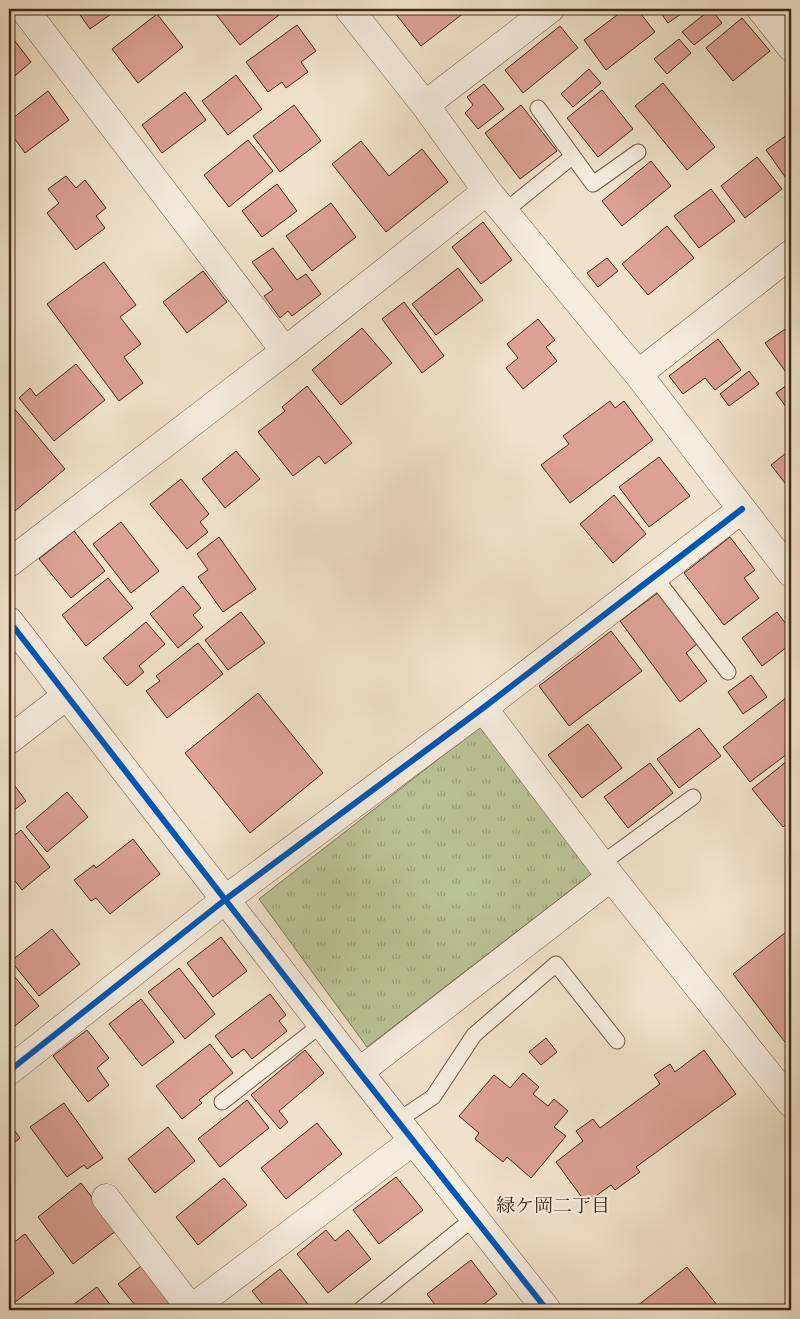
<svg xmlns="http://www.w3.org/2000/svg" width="800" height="1319" font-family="'IM FELL DW Pica','Noto Serif JP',serif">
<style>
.grass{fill:url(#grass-tufts);stroke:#7e7655}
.building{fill:#dba194;stroke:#422a14}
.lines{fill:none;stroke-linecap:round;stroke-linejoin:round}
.service-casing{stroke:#6e5842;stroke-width:17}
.minor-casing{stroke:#6e5842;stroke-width:29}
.service{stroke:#f5ecdd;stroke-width:15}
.minor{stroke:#f5ecdd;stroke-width:28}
.cycleway-casing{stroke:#f5ecdd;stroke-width:9}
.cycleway{stroke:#0057b8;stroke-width:6}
.labels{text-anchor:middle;stroke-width:4.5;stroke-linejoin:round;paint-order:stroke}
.neighbourhood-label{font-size:19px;fill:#422a14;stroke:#f5ecdd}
</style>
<defs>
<pattern id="grass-tufts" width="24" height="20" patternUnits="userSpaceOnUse" patternTransform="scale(1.25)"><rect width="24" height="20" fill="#bac396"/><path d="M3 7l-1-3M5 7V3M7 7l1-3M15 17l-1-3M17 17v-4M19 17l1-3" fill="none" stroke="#999f79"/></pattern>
</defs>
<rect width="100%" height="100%" fill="#f0e2ca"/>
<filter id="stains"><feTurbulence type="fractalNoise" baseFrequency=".004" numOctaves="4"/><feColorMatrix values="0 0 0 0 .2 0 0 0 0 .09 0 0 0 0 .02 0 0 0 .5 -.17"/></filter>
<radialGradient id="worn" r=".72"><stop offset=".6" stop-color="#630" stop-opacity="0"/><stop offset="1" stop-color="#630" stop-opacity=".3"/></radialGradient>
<path class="grass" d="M482 725 593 873 367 1047 259 899Z"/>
<path class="building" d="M76 9H118L90 29Z
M212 9H275L279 15 240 45Z
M400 9H469L421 46 395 13Z
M625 9H637L655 32 606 70 584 40Z
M658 9H688L668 23Z
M711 9 722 23 694 45 682 32Z
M157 14 183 47 138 83 112 49Z
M742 18 770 51 733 81 706 48Z
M297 25 316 51 301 62 308 72 286 88 282 82 268 92 246 62Z
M560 26 578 48 523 93 505 70Z
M11 36 31 62 9 81V38Z
M679 39 691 53 667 74 654 59Z
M589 69 601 83 573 107 561 94Z
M236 75 262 109 228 135 202 101Z
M663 83 715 147 687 170 635 106Z
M484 84 504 109 478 129 465 113 473 105 467 97Z
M602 90 633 129 598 157 567 118Z
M48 91 69 120 25 153 9 131V121Z
M185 92 206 120 162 153 142 125Z
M294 105 321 141 280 172 253 136Z
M521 105 557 151 520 179 485 133Z
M791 132V185L766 150Z
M248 140 273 171 229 207 204 175Z
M361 141 389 176 422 149 448 182 386 232 332 164Z
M757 157 782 189 745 218 721 186Z
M651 161 671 186 622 226 602 201Z
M66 176 76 188 85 180 106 208 96 216 105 228 76 250 47 213 59 203 48 189Z
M277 184 297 211 262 237 242 211Z
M711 189 735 221 699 248 674 216Z
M331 203 356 237 312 271 286 236Z
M483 222 512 260 481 284 452 247Z
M667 226 694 258 648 295 622 264Z
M273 248 297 280 306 274 321 294 292 316 288 311 280 318 264 296 273 290 252 262Z
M607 258 618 271 598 287 587 273Z
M104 262 136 305 120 317 141 344 124 357 143 383 119 401 47 304Z
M458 268 483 300 436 335 412 304Z
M203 271 227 302 187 333 163 302Z
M404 302 444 356 422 373 382 319Z
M538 319 555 340 546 347 557 361 523 389 506 368 518 358 507 344Z
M791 325V367L785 371 765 343Z
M362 328 392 363 341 405 312 370Z
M718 339 741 370 715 390 705 378 683 394 669 376Z
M76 364 105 400 54 441 19 398 30 388 36 396Z
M749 371 759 384 729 406 720 394Z
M791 382V414L776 393Z
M307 386 352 443 325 464 319 456 293 476 258 432 285 411 282 407Z
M610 401 615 408 624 401 653 440 570 503 541 465 569 444 563 436Z
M13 407 65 469 9 516V410Z
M791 449V491L771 465Z
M236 451 260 479 225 508 202 479Z
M659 457 690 496 649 527 619 487Z
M181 479 209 514 200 522 208 532 187 549 150 504Z
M614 495 646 534 613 563 580 524Z
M121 522 159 571 131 593 93 544Z
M74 531 105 571 71 598 39 559Z
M219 537 256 589 223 612 198 577 208 570 197 554Z
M730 537 755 570 744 578 759 598 724 625 684 573Z
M108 578 133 608 86 646 62 615Z
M183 586 201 608 193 615 203 627 178 648 150 614Z
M659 592 697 644 686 653 707 681 680 702 620 621Z
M241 612 265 643 228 670 205 640Z
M777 612 791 631V644L762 666 742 638Z
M146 622 165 644 139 666 144 672 127 686 103 658Z
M611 631 642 671 569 726 539 686Z
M198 643 223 674 167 718 146 691 160 681 156 676Z
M751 675 767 697 743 714 728 692Z
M258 693 323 773 250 833 185 753Z
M791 694V751L750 782 723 747Z
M588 724 622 768 582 798 548 755Z
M699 728 721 756 679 788 657 759Z
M791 758V820L783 827 752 789Z
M650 763 673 793 628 828 604 797Z
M9 778 26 801 9 814Z
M67 792 88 817 47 852 26 827Z
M21 830 50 867 22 890 9 873V840Z
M133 839 160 874 110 914 96 898 91 901 74 880 94 865 96 868Z
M791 928V1050L733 974Z
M52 929 80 964 39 996 11 961Z
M221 937 247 971 213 997 187 963Z
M179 968 215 1014 185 1039 148 992Z
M9 970 39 1006 9 1031Z
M270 994 286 1015 279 1021 287 1031 252 1059 244 1049 232 1058 215 1036Z
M141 999 174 1042 142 1066 109 1024Z
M87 1030 109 1058 97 1068 109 1085 88 1102 53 1056Z
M546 1038 557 1052 541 1065 529 1052Z
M210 1044 233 1073 199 1100 202 1103 182 1119 156 1086Z
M305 1050 324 1073 279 1111 288 1122 280 1129 251 1095Z
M704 1050 736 1094 636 1167 640 1172 615 1190 611 1185 586 1203 556 1162 583 1141 576 1131 593 1119 600 1128 660 1084 654 1075 670 1064 675 1072Z
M523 1073 539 1087 533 1094 548 1106 554 1099 568 1111 554 1127 566 1136 531 1178 507 1157 503 1162 475 1139 479 1133 459 1116 494 1075 510 1088Z
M247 1100 269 1128 220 1167 198 1139Z
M64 1103 103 1158 87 1169 84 1165 67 1177 30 1127Z
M9 1123 20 1138 9 1147Z
M317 1123 342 1154 286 1199 261 1168Z
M168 1127 195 1161 155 1193 128 1159Z
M396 1177 423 1210 379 1244 353 1210Z
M224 1178 247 1205 198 1245 176 1217Z
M81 1183 117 1230 73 1264 38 1217Z
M326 1230 335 1241 348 1230 371 1259 328 1293 297 1254Z
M25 1234 54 1273 15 1302 9 1293V1246Z
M471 1260 497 1294 476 1310H439L427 1294Z
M141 1266 170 1302 159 1310H139L118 1284Z
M687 1267 721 1310H632Z
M280 1269 311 1308 308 1310H267L252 1291Z
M97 1287 114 1310H66Z
M245 1304 250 1310H236Z"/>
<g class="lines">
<defs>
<path id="service" d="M538 108 593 184 638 152
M504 212 573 156
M654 576 728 672
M601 864 693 797
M222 1102 322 1024
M397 1121 433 1097 474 1035 556 964 617 1041
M360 1310 474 1218"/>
<path id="minor" d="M24 9 285 351
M349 9 425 105 487 191 638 374 791 573
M761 9 791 47
M425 105 550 9
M638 374 791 254
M9 563 285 351 487 191
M9 621 359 1072 547 1310
M483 708 611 877 791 1103
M9 740 66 696
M9 1071 226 899 483 708 742 509
M359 1072 611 877
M106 1198 191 1309 190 1310
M191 1309 413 1141"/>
</defs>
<use href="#service" class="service-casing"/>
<use href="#minor" class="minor-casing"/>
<use href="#service" class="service"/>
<use href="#minor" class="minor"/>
<defs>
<path id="cycleway" d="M9 621 359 1072 547 1310
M9 1071 226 899 483 708 742 509"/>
</defs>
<use href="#cycleway" class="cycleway-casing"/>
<use href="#cycleway" class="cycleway"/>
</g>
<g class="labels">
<g class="neighbourhood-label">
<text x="553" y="1212">緑ケ岡二丁目</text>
</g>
</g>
<rect width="800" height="1319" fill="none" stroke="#f0e2ca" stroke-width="30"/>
<rect x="10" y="10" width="780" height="1299" fill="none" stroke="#422a14" stroke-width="2.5"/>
<rect x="15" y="15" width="770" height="1289" fill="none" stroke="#422a14"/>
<rect width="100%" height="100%" filter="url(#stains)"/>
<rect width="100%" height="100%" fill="url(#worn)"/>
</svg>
